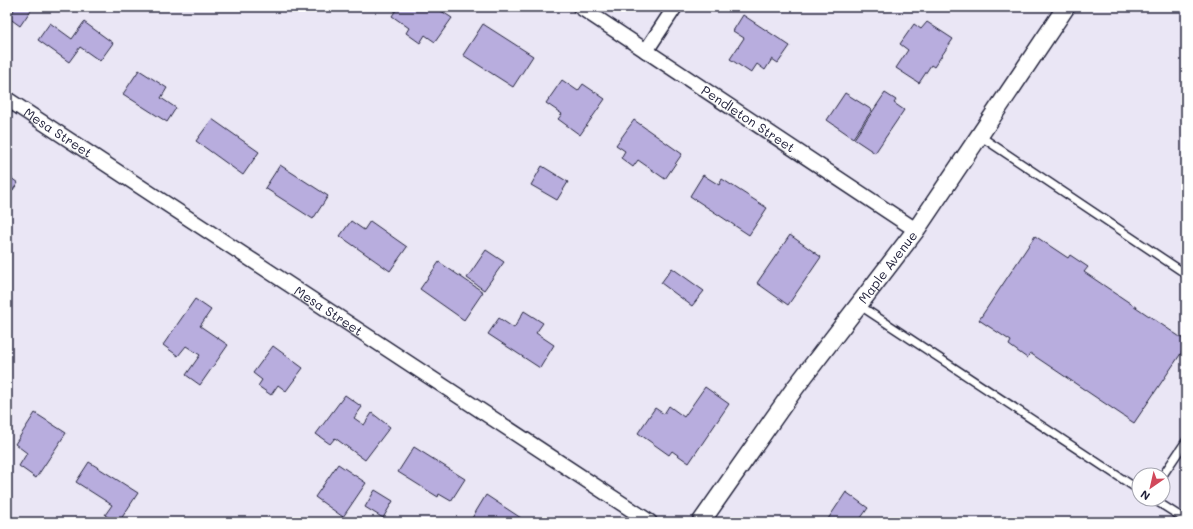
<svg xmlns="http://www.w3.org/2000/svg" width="1193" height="529" font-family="Mali,sans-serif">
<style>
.building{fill:#b8adde;stroke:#22223b}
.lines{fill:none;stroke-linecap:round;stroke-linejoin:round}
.service-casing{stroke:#22223b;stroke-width:10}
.minor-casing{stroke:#22223b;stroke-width:17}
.tertiary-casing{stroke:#22223b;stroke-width:20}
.service{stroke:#fff;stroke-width:7}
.minor{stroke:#fff;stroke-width:14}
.tertiary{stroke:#fff;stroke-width:17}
.labels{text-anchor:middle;stroke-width:4;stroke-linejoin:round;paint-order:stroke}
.street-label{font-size:13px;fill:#22223b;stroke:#fff}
</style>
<rect width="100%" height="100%" fill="#eae6f5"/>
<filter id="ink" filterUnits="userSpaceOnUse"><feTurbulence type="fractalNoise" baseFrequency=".025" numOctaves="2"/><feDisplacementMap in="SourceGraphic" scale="8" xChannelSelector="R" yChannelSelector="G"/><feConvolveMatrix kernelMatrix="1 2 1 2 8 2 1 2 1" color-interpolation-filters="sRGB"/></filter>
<g filter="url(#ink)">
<path class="building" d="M10 7H33L20 26 9 18 14 10Z
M398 7H435L452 18 435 42 425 35 420 43 406 33 409 28 392 16Z
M743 15 790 46 778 63 772 59 765 70 757 64 751 73 730 59 744 38 733 31Z
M84 22 113 43 100 61 80 47 69 62 38 40 50 23 72 39Z
M927 22 953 39 934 67 931 65 919 83 896 68 908 50 900 44 914 24 921 29Z
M483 24 533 56 513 87 463 55Z
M139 70 167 88 161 98 176 108 167 122 123 94Z
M562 80 578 91 583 84 605 99 580 135 558 119 562 114 546 103Z
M845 93 872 110 853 138 827 120Z
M885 93 896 100 894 103 904 110 875 153 854 139Z
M212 119 259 152 243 175 196 141Z
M634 120 682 154 665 179 638 160 633 167 621 158 625 151 616 145Z
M280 165 328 196 313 219 265 188Z
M542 166 568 182 557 200 531 185Z
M7 175 18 183 7 198Z
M703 175 719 185 722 179 767 208 749 235 690 196Z
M351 221 364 230 370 221 407 247 390 271 340 236Z
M790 235 821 257 788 305 757 283Z
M1035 236 1068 258 1070 255 1088 267 1084 272 1186 341V346L1134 423 1030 353 1027 358 1009 345 1011 341 979 320Z
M486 250 504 262 484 290 467 278Z
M439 262 483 292 464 320 420 289Z
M672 268 704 291 692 306 661 283Z
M195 299 211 310 200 326 228 345 200 385 186 375 200 355 186 346 178 356 163 345Z
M524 311 543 323 536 333 554 345 540 368 488 334 499 318 514 328Z
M273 346 303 368 286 391 278 385 271 395 258 386 262 380 253 373Z
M705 387 729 404 689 463 672 451 669 455 638 433 655 408 664 414 669 406 684 417Z
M345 395 362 407 354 418 364 425 372 413 390 427 365 460 335 438 330 444 316 434Z
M35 413 66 433 36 478 19 466 27 453 15 444Z
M414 447 465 479 451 501 439 494 438 497 398 472Z
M89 462 138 493 119 522H115L105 515 112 505 76 482Z
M338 464 366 483 343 517 315 497Z
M375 490 393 501 383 518 365 507Z
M846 492 868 508 858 522H826Z
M486 495 521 518 519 522H478L472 518Z"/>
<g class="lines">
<defs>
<path id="service" d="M980 136 1186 274
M859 305 1139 490
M1163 475 1186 441
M1153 499 1186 520"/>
<g id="minor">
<path id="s1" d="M580 7 916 230"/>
<path d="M646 51 675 7"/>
<path id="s2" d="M7 99 650 522"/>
</g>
<g id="tertiary">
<path id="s3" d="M701 522 795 388 916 230 1066 7"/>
</g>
</defs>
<use href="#service" class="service-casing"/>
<use href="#minor" class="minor-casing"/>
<use href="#tertiary" class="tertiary-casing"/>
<use href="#service" class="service"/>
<use href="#minor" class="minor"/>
<use href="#tertiary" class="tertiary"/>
</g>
</g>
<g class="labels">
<g class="street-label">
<text dy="5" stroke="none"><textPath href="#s1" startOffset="202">Pendleton Street</textPath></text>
<text dy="5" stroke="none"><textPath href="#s2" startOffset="61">Mesa Street</textPath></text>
<text dy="5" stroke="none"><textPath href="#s3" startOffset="316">Maple Avenue</textPath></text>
<text dy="5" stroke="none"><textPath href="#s2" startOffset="385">Mesa Street</textPath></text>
</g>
</g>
<rect width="1193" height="529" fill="none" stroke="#fff" stroke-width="24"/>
<rect x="12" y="12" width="1169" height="505" fill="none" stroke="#22223b" stroke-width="1.5" filter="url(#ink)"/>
<g transform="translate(1151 487) rotate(214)"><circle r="19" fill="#ffffff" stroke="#a7a7b1"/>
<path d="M0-3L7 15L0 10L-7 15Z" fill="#d1495b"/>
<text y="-6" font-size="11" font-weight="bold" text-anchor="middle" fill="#22223b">N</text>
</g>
</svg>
